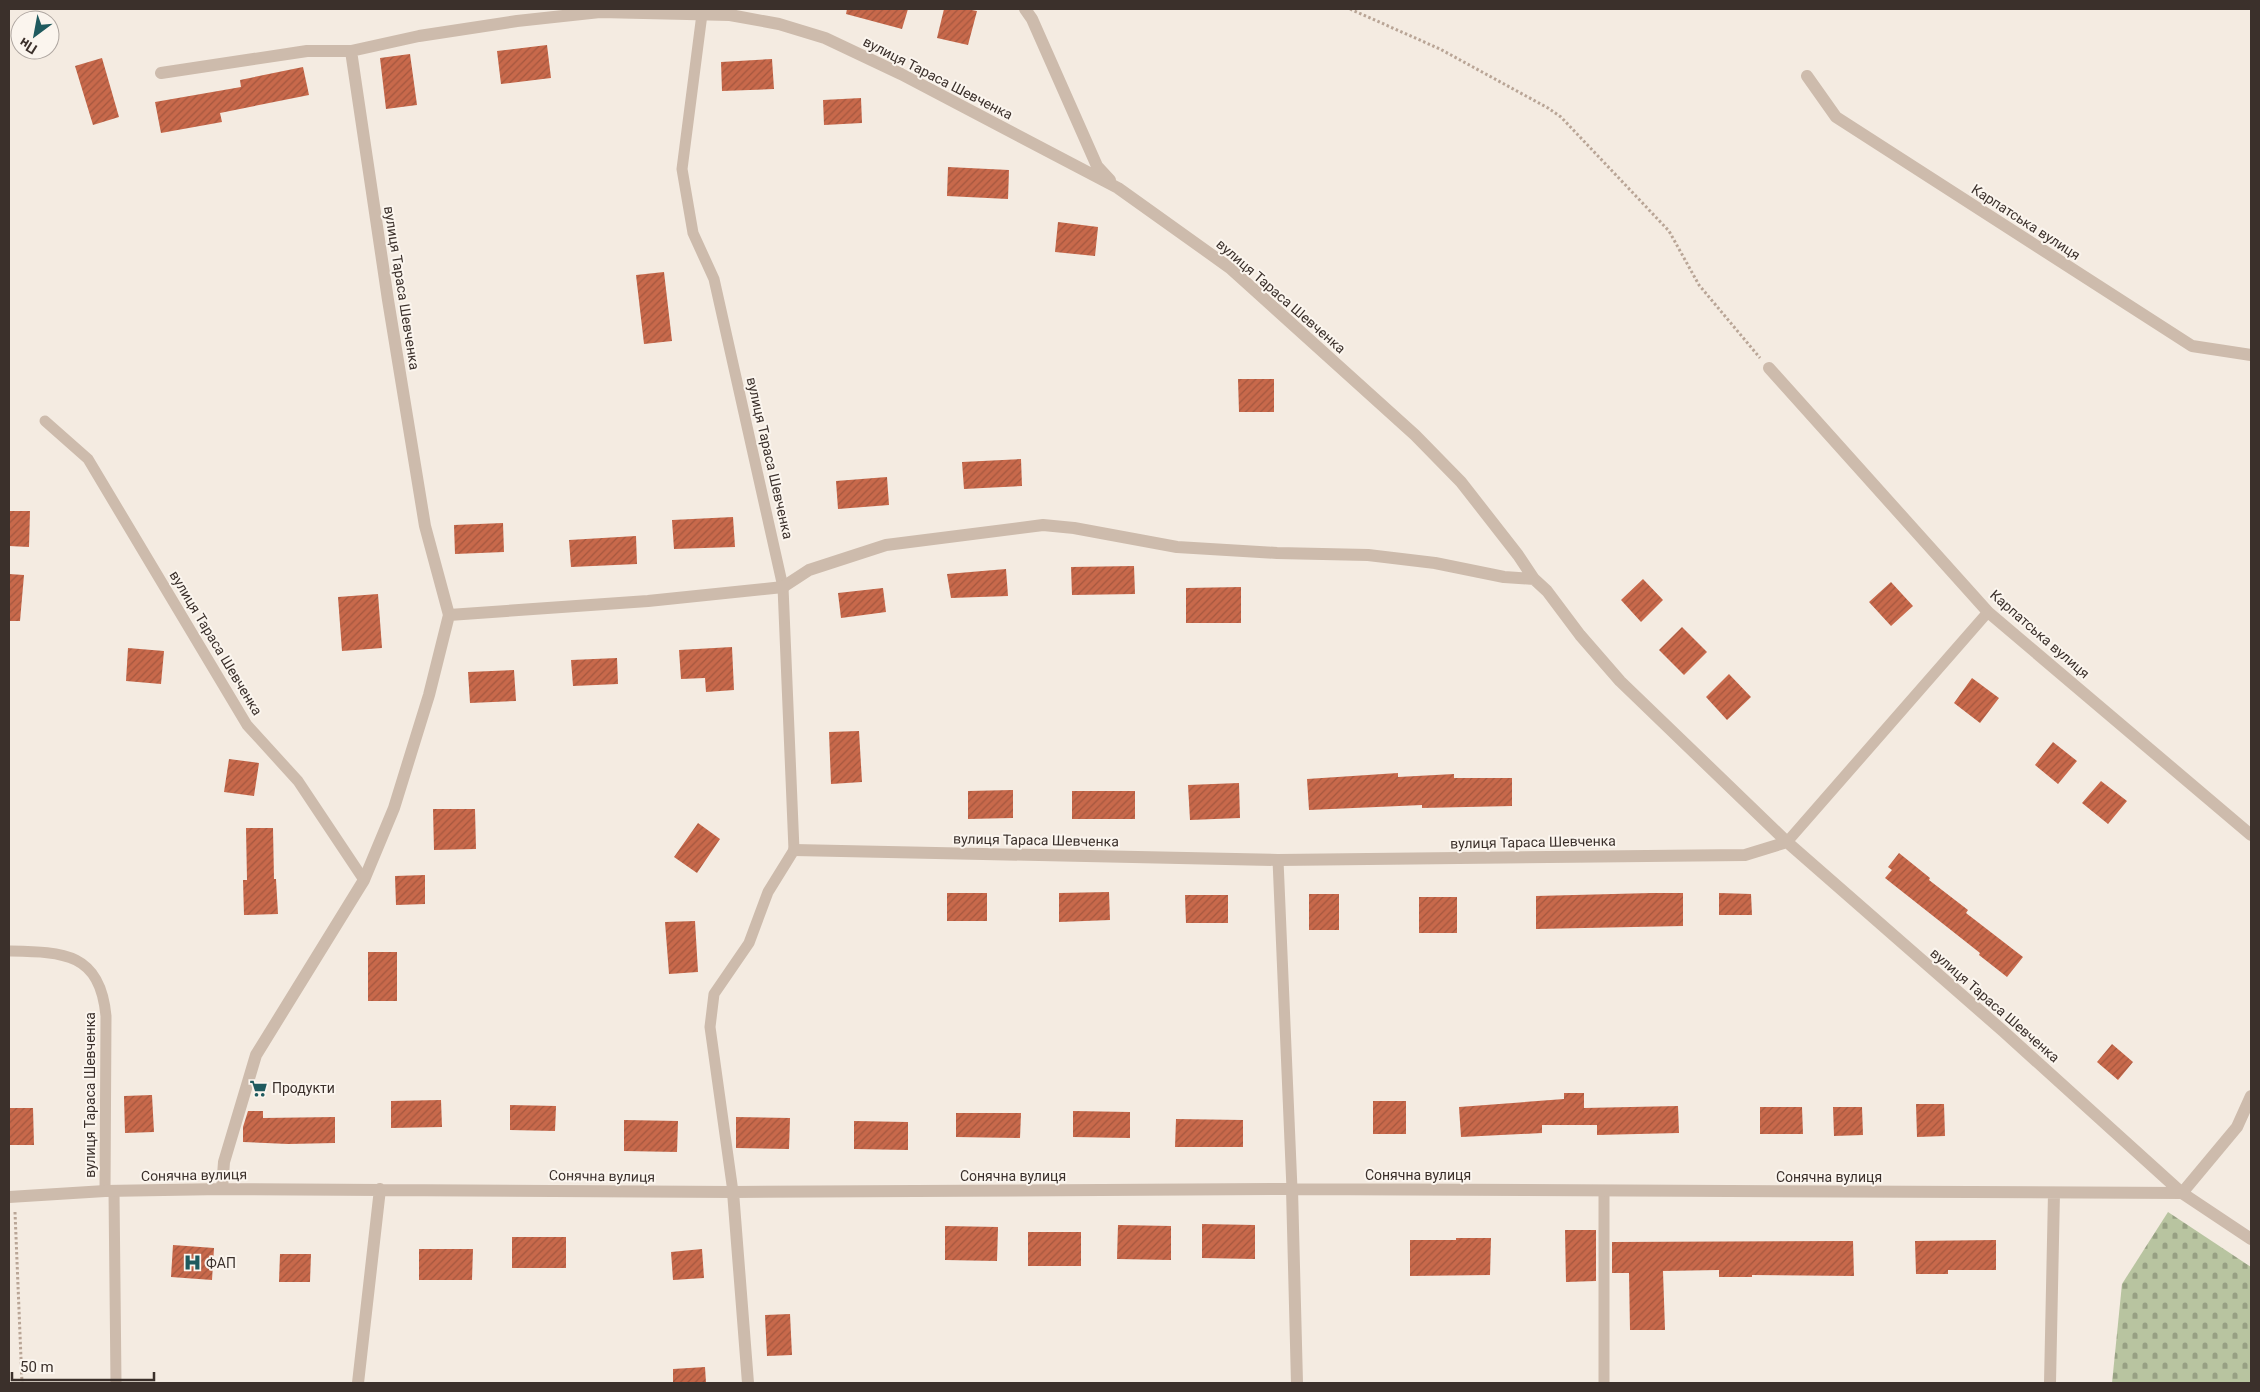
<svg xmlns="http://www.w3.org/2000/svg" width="2260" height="1392" font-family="Roboto,sans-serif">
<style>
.cemetery{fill:url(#cemetery-stones)}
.building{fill:url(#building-hatch)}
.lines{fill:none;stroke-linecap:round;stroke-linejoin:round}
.path{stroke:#b9a596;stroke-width:3;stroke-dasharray:2.5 2.5;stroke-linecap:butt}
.lane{stroke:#cdbbac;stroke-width:11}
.street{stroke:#cdbbac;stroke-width:12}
.labels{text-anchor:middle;stroke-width:4;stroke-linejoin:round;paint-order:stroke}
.street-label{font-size:14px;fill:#3b302b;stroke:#fbf5ee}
.poi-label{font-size:14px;fill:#3b302b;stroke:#fbf5ee;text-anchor:start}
</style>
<defs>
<pattern id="cemetery-stones" width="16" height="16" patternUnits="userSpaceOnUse" patternTransform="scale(1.25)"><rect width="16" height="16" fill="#b8c4a0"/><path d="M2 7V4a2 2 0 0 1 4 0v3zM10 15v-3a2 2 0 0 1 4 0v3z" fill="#97a083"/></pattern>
<pattern id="building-hatch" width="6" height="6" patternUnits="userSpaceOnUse" patternTransform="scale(1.25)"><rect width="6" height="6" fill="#c8694b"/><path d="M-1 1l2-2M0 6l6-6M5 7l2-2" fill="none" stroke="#a4573f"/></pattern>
</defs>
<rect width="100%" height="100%" fill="#f4ebe1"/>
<path class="cemetery" d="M2168 1212 2251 1267V1383H2112L2122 1284Z"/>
<path class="building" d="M847 9H908L902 29 846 14Z
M944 9H966L977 11 968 45 937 38Z
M547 45 551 78 501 84 497 51Z
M410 54 417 105 386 109 380 58Z
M102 58 119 117 93 125 75 66Z
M772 59 774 89 722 91 721 62Z
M303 67 309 95 220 113 222 122 161 133 155 102 241 87 240 80Z
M861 98 862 123 824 125 823 100Z
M948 167 1009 170 1008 199 947 196Z
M1058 222 1098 227 1095 256 1055 252Z
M664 272 672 341 644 344 636 275Z
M1238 379H1274V412H1239Z
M1021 459 1022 486 964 489 962 462Z
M887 477 889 505 838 509 836 481Z
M9 511H30L29 547 9 546Z
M733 517 735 547 674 549 672 520Z
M503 523 504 552 455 554 454 525Z
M636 536 637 564 571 567 569 540Z
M1134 566 1135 594 1072 595 1071 567Z
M1006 569 1008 596 951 598 947 574Z
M9 574 24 575 20 621H9Z
M1643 579 1663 600 1641 622 1621 600Z
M1891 582 1913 606 1891 626 1869 602Z
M1241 587V623H1186V588Z
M883 588 886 612 841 618 838 593Z
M378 594 382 648 342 651 338 597Z
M1682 627 1707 652 1684 675 1659 650Z
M732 647 734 690 706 692 705 678 681 679 679 650Z
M128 648 164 651 161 684 126 681Z
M617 658 618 684 573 686 571 660Z
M514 670 516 701 470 703 468 672Z
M1729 674 1751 697 1727 720 1706 697Z
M1972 678 1999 698 1980 723 1954 703Z
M859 731 862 782 831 784 829 732Z
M2053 742 2077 761 2058 784 2035 765Z
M229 759 259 763 254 796 224 792Z
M1398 773V777L1454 774V778H1512V806L1422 808V805L1309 810 1307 779Z
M2101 781 2127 801 2108 824 2082 803Z
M1239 783 1240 818 1190 820 1188 785Z
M1013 790V818L968 819V791Z
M1072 791H1135V819H1072Z
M433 809H475L476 849 434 850Z
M698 823 720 839 697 873 674 857Z
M246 828H273L274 879H276L278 914 244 915 243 880H247Z
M1899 853 1930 878 1929 880 1968 910 1966 913 2023 957 2007 977 1979 955 1980 953 1885 878 1892 870 1888 867Z
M425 875V904L396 905 395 876Z
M1109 892 1110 920 1059 922V893Z
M947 893H987V921H947Z
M1652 893H1683V926L1536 929V896Z
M1719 893 1751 894 1752 915H1719Z
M1309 894H1339V930H1309Z
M1185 895H1228V923H1186Z
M1419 897H1457V933H1419Z
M695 921 698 972 669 974 665 922Z
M368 952H397V1001H368Z
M2112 1044 2133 1062 2118 1080 2097 1062Z
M1564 1093H1584V1108L1678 1106 1679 1133 1597 1135V1125H1542V1133L1461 1137 1459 1107 1564 1099Z
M152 1095 154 1132 125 1133 124 1096Z
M441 1100 442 1127 391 1128V1101Z
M1373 1101H1406V1134H1373Z
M1916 1104H1944L1945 1136 1917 1137Z
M510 1105 556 1106 555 1131 510 1130Z
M1760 1107H1802L1803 1134H1760Z
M1833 1107H1862L1863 1135 1834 1136Z
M9 1108H33L34 1145H9Z
M248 1111H263V1118L335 1117V1143L288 1144 243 1142V1127Z
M1073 1111 1130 1112V1138L1073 1137Z
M956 1113H1021L1020 1138 956 1137Z
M736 1117 790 1118 789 1149 736 1148Z
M1176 1119 1243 1120V1147H1175Z
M624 1120 678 1121 677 1152 624 1151Z
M854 1121 908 1122V1150L854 1149Z
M1202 1224 1255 1225V1259L1202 1258Z
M1118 1225 1171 1226V1260L1117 1259Z
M945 1226 998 1227 997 1261 945 1260Z
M1565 1230H1596V1281L1566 1282Z
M1028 1232H1081V1266H1028Z
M512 1237H566V1268H512Z
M1456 1238H1491L1490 1275 1410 1276V1240H1456Z
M1996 1240V1270H1948V1274H1916L1915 1241Z
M1853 1241 1854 1276 1752 1275V1277H1719V1270L1663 1271 1665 1330H1630L1629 1273H1612V1242Z
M173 1245 214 1248 212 1280 171 1277Z
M419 1249H473L472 1280H419Z
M702 1249 704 1278 673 1280 671 1252Z
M280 1254H311L310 1282H279Z
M790 1314 792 1355 767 1356 765 1315Z
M705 1367 706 1383H673V1369Z"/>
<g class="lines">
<path class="path" d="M1350 9 1440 49 1548 108 1561 117 1669 231 1699 285 1760 358
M15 1212 22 1383"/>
<path class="lane" d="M702 14 682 169 693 233 714 279 783 587 794 850 768 892 749 943 714 994 710 1027 733 1192
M45 421 88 459 247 725 298 781 364 880
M1787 842 1988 612
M1278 860 1292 1189
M9 951C63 952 100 952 106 1016L105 1191
M114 1191 116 1383
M1604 1383V1192"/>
<path class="street" d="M1025 9 1032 19 1097 166 1110 180
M161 73 307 51H351L419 36 517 21 600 12 730 15 779 24 825 38 901 74 1118 188 1230 268 1415 435 1461 482 1518 555 1534 579 1547 591 1580 635 1620 681 1787 842 2003 1031 2182 1193 2251 1239
M1807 76 1836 117 2192 346 2251 355
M1769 368 1988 612 2251 835
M449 615 648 601 783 587 809 570 886 545 1043 525 1074 528 1177 547 1277 553 1368 555 1435 563 1504 577 1534 579
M794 850 1278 860 1745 855 1787 842
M222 1189 224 1162 256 1055 364 880 394 808 429 695 449 615 425 526 388 300 351 51
M1292 1189 1297 1383
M733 1192 748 1383
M2182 1193 2237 1127 2251 1096
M9 1197 105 1191 222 1189 733 1192 1292 1189 2182 1193
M358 1383 380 1189
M2050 1383 2054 1193"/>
</g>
<defs>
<symbol id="supermarket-bare" viewBox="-9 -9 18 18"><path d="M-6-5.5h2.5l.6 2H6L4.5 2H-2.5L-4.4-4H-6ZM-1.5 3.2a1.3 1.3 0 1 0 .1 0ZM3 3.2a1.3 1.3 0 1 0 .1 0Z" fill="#1f5a5e" stroke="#fbf5ee" stroke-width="2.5" paint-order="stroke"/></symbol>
<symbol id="hospital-bare" viewBox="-9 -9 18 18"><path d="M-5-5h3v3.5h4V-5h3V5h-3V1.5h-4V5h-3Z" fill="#1f5a5e" stroke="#fbf5ee" stroke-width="2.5" paint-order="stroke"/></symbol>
</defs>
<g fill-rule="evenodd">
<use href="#supermarket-bare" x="246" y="1076" width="25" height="25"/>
<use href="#hospital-bare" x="180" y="1250" width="25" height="25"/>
</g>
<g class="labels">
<g class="street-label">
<text transform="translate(938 78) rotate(27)" y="5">вулиця Тараса Шевченка</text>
<text transform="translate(2026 222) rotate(33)" y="5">Карпатська вулиця</text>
<text transform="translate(402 288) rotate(81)" y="5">вулиця Тараса Шевченка</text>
<text transform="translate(1281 296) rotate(41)" y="5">вулиця Тараса Шевченка</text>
<text transform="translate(770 458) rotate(77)" y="5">вулиця Тараса Шевченка</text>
<text transform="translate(2040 634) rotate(41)" y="5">Карпатська вулиця</text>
<text transform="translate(216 643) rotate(59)" y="5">вулиця Тараса Шевченка</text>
<text transform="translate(1036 840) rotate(1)" y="5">вулиця Тараса Шевченка</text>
<text transform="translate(1533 842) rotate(-1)" y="5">вулиця Тараса Шевченка</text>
<text transform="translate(1995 1005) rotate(41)" y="5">вулиця Тараса Шевченка</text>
<text transform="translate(90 1095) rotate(-90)" y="5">вулиця Тараса Шевченка</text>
<text transform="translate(194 1175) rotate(-1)" y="5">Сонячна вулиця</text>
<text x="1418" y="1180">Сонячна вулиця</text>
<text transform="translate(602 1176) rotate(1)" y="5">Сонячна вулиця</text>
<text x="1013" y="1181">Сонячна вулиця</text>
<text x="1829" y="1182">Сонячна вулиця</text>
</g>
<g class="poi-label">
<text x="272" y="1093">Продукти</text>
<text x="206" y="1268">ФАП</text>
</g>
</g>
<rect width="2260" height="1392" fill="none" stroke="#3b302b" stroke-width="20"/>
<g transform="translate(35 35) rotate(212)"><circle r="24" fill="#fbf5ee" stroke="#aea6a0"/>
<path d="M0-4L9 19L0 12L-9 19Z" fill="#1f5a5e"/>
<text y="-8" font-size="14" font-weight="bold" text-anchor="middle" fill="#3b302b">Пн</text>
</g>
<path d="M12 1372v8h142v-8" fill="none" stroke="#3b302b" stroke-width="2.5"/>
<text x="20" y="1372" font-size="15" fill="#3b302b" stroke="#fbf5ee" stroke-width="4" paint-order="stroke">50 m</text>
</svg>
